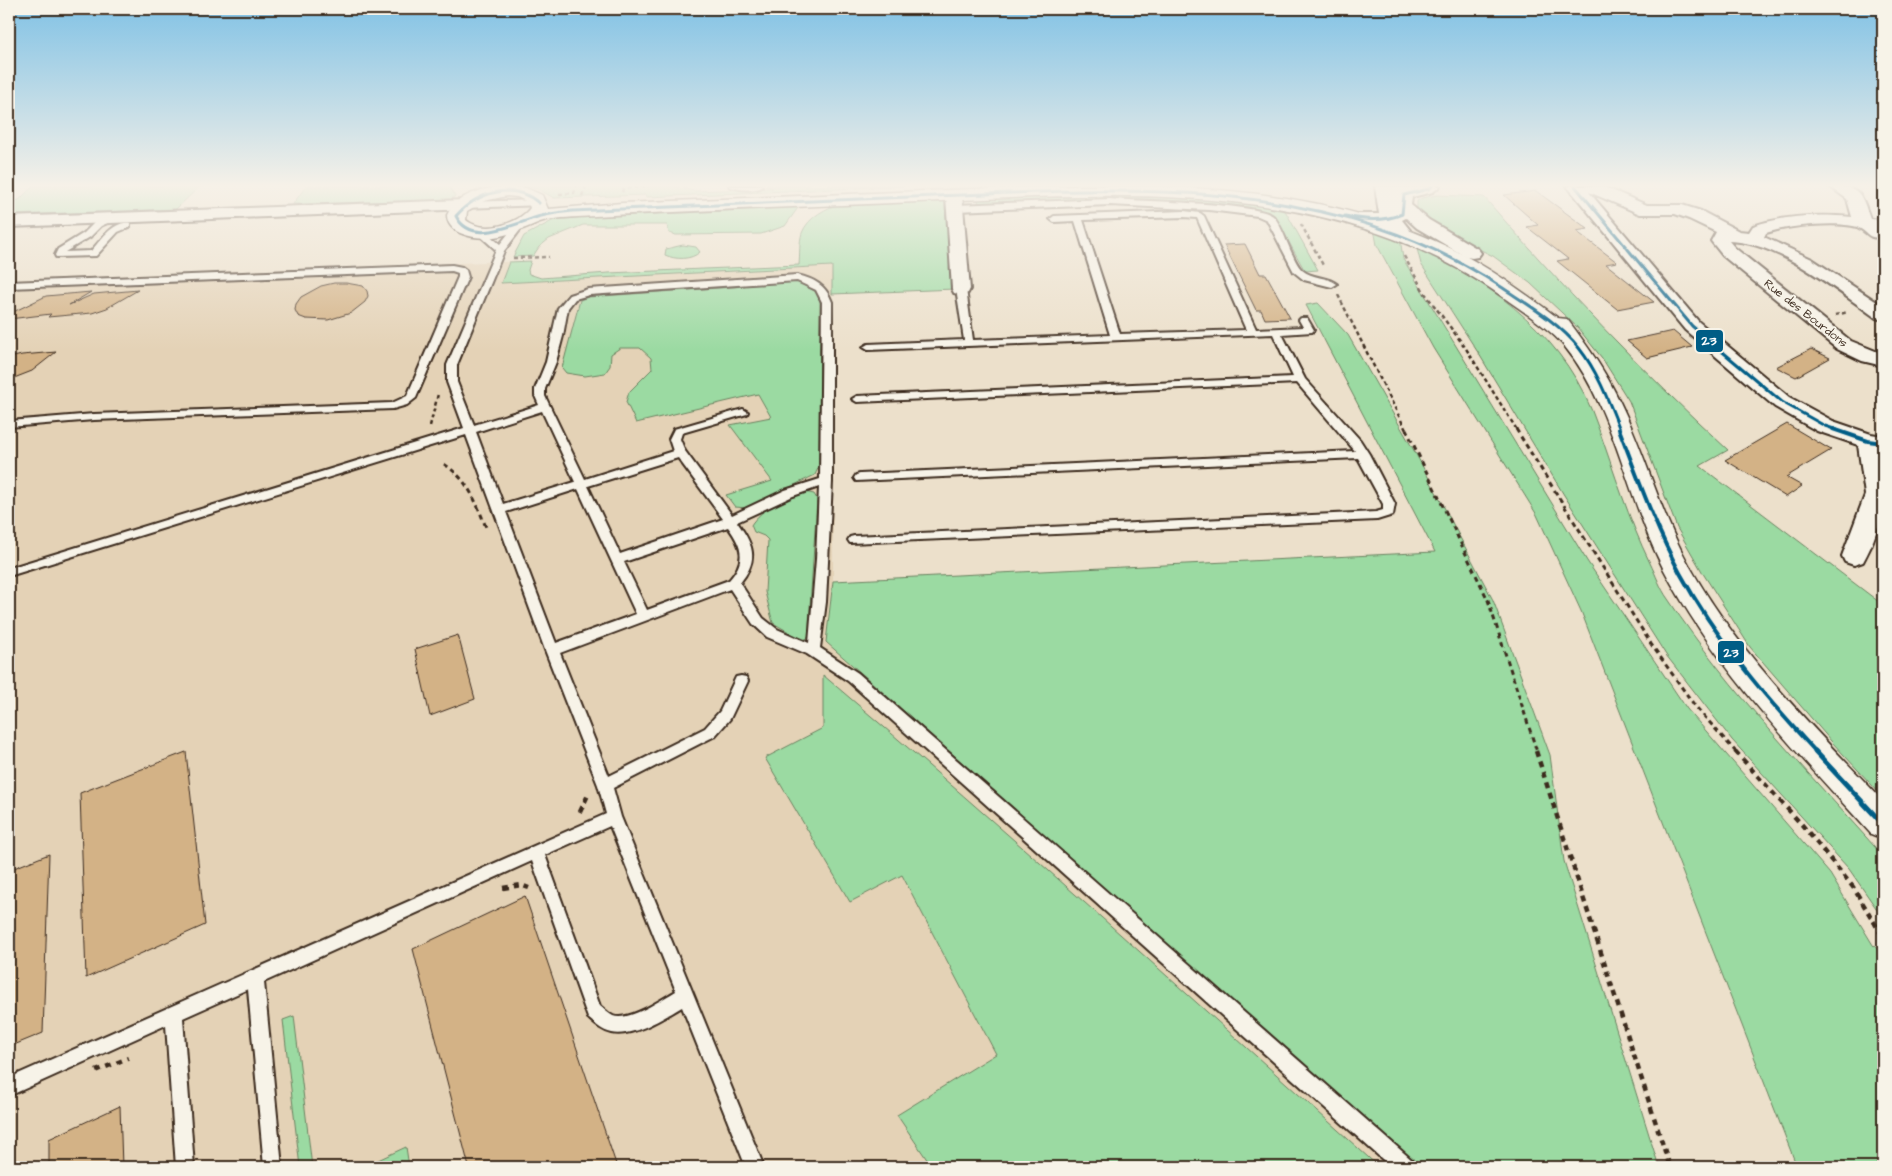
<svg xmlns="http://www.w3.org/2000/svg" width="1892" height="1176" font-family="'Architects Daughter',sans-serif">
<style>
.built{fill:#e4d2b6}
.green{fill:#9bdaa2;stroke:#6b8260}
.building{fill:#d3b286;stroke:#3b2a1e}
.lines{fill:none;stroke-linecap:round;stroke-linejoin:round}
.lane-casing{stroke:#3b2a1e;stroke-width:4}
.street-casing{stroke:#3b2a1e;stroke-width:4}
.secondary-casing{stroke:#3b2a1e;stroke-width:3}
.path-far2{stroke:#3b2a1e;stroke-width:2.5;stroke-dasharray:4 3;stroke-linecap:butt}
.path-far1{stroke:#3b2a1e;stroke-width:3;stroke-dasharray:5 4;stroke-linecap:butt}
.path{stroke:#3b2a1e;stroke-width:4.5;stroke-dasharray:6 5;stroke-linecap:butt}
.lane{fill:#f7f3e8;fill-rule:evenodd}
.street{fill:#f7f3e8;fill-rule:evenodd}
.secondary{fill:#f7f3e8;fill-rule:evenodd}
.bus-1-far2-casing{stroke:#f7f3e8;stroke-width:6}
.bus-1-far1-casing{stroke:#f7f3e8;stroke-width:8}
.bus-1-casing{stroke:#f7f3e8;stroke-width:9}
.bus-1-far2{stroke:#005d86;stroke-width:3}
.bus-1-far1{stroke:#005d86;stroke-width:4}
.bus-1{stroke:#005d86;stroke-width:5}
.labels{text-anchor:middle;stroke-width:4;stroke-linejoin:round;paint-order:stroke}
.far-street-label{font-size:12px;fill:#3b2a1e;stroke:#f7f3e8}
.line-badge{stroke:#f7f3e8;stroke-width:2}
.badge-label{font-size:14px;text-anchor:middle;font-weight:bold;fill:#fff}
</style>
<rect width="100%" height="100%" fill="#ece0cb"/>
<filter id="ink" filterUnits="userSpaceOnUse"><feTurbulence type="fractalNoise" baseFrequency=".02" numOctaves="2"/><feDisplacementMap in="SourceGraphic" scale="10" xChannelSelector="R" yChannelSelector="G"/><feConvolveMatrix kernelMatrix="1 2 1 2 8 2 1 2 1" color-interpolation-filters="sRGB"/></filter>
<g filter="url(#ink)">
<path class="built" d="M486 262H509L502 283 832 266 833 581 826 642 1419 1167H9V280Z"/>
<path class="green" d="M33 186H200L176 209 9 215V199H12L11 201 19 200Z
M306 186H449L455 196 450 200 293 204Z
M523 186H669L695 191 773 188 765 186H904L646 197V195L554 198 538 189Z
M1167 194 1282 205 1318 270 1305 271 1275 217 1269 213 1209 204 1100 200 979 203 977 198Z
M1437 195 1484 197C1560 285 1642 371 1728 450L1700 466 1883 605V797L1831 741 1750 647 1704 575 1677 528 1629 401 1602 358 1577 327 1530 283 1493 256 1447 233 1426 218 1417 208V201L1422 198Z
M944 199 955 289 832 294V266L501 283 509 262 531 261 528 270 529 274 541 278 608 273 799 265C800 255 799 242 802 233 808 217 827 207 843 203Z
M800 205 785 226 761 234 676 235 669 233 667 225H583L549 239 539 247 533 256 513 257 524 236 554 220 564 218Z
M1374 229 1400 237 1403 259 1587 561 1687 709 1830 874 1873 945 1883 954V1167H1797L1581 611 1537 515 1433 348 1377 245Z
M683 245 696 247 700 252C691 260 676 260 665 255L666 249Z
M1416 245C1497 288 1567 336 1598 427 1615 474 1628 518 1650 563 1656 575 1660 588 1668 599 1730 692 1809 773 1883 856V918L1849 869 1732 740 1666 655 1564 495 1479 354 1421 264Z
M784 281C800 282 810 284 820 298L819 466 815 475 747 508 735 507 726 495 772 481 730 425 771 417 758 394 636 423 626 402 629 392 652 369 651 358 640 348H620L611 354 610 366 605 373 585 376 566 373 562 368 580 300 588 297 734 287Z
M1318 303 1348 335 1416 454 1493 600 1550 755 1564 861 1659 1167H1419L826 642 833 581 1435 552 1306 305Z
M805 492 814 494 817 499 808 638 803 640 773 623 765 592 768 540 764 536 754 532 751 525C761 509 787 495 805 492Z
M823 675C1012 835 1195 1001 1379 1167H932L897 1115 996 1054 902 875 850 902 765 758 823 728Z
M294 1016 312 1167H300L283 1020Z
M406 1147 409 1167H363Z"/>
<path class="building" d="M1536 191 1588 229 1576 231 1617 262 1606 264 1654 302 1617 309 1557 261 1568 259 1527 227 1538 225 1504 195Z
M1245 244 1260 274H1266L1290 318 1265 319 1261 310H1256L1224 245Z
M334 283H346L363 286 367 291 368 296 365 302 351 313 328 320 306 319 298 316 295 310 296 304 301 297 321 286Z
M138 290 107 308 92 313 48 317 51 314 9 319V314L46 296 91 292 69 305 94 294Z
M1673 331 1692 347 1647 358 1627 341Z
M1811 349 1830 358 1796 377 1776 367Z
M56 352 32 371 9 380V358L22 355Z
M1787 424 1831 450 1786 477 1802 486 1786 497 1725 460Z
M458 635 475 699 430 716 415 649Z
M186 752 205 925 86 978 80 793Z
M49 854 43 1033 9 1047V870Z
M525 896 617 1167H469L413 949Z
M120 1106 122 1167H49V1139Z"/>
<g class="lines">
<defs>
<path id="lane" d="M729 186H761L762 187C755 191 736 190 729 186Z
M1110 199C1136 201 1258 203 1273 216 1283 225 1291 259 1302 270 1312 279 1327 276 1337 284L1332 287 1304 280 1294 272 1267 220 1258 216 1209 210 1110 205 955 211 951 208 955 205Z
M539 200 542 201V205L464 208 460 205 464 202Z
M1184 211 1200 213 1204 216 1256 329 1303 327 1299 320 1301 318H1307L1314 330 1312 332 1282 334 1305 379 1360 440 1369 454 1395 504 1393 515 1377 520 850 543 848 540 850 537 854 536 1376 512 1383 510V504L1358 458 856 481 854 478 856 475 860 474 1355 451 1297 383 857 402 852 399 857 396 1293 377 1273 334 868 350 863 347 868 344 964 340 956 289 961 286 966 289 973 340 1110 335 1075 221 1054 222 1050 219 1054 216ZM1184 217 1197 218 1246 330 1120 334 1083 220Z
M111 215 115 218 114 220 101 226 90 237 65 252 91 251C101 240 113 221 130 223V227L118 232 96 256 56 257 55 255 58 249 84 233 95 222Z
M520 222 524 225 504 251 457 365V382L474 425 539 405 535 396V389L546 362 558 308 569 295 588 289 797 275C814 279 826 285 832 302V482L826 602 820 648 858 673 1412 1160 1414 1167H1391L848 681 807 654 767 637 753 624 730 589 560 653 609 776 705 728 720 711 736 677 741 676 746 677 748 681 730 719 715 736 613 788 621 817 764 1167H746L682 1007C665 1017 632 1038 612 1033 602 1031 595 1024 588 1018L532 861 264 982 282 1167H264L248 989 183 1018 194 1167H176L166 1025 9 1096V1078L606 814 598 785 545 650 466 435 9 576V568L464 428 447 382V365L496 250 476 232 483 230 500 244 517 223ZM797 281 816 290 822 302 820 479 785 490 732 515 685 451 680 439 682 433 747 414 748 412 743 409 674 429 669 439 673 451 585 479 545 396V389L556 362 563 336 568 308 575 299 589 295ZM542 411 575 482 503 504 476 432ZM678 458 723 519 620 554 588 486ZM819 487 816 559 809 643 777 629 763 618 740 583C759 560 754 545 737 522L793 496ZM578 489 636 614 556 643 506 512ZM728 527C742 546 747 560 729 580L647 610 624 562ZM610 826 676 991C662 999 629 1022 613 1016 609 1014 604 1009 600 1006L545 855Z
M452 265 462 267 466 270 468 277 416 398 407 405 393 409 94 420 9 427V421L94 414 392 403 407 396 458 277V273L452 271 9 288V282Z"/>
<path id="street" d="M1375 186 1411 187 1440 186 1433 192 1412 197 1411 205 1429 220 1478 249 1481 253 1478 257 1472 258 1466 257 1417 228 1406 218 1402 220 1410 230 1407 234C1396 236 1393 231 1386 223L1346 222 1343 218 1346 214H1379Z
M1567 186H1602L1647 205H1682L1701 211 1739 231 1749 232 1753 226C1786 215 1818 214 1852 217L1847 199 1829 186C1859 185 1861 192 1870 219L1883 220V230H1882L1883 234 1881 237C1868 240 1867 231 1857 227 1835 221 1787 226 1766 233L1764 237 1812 259 1883 306V320L1876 318C1836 290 1779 242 1729 241L1735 248 1851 341 1883 354V366L1862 361 1837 349 1723 256 1711 241 1716 232 1689 219 1675 214H1640L1589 192 1699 322 1789 397 1833 421 1871 434 1883 436V450H1880C1888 489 1883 527 1863 562L1854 565 1845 562 1842 556 1865 495 1858 445 1817 431 1775 407 1685 330Z
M954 190 960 191 962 195 970 289 968 293 961 295 954 293 952 289 946 195 948 191Z
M464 200 470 201 472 205 470 209 9 227V217Z"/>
<path id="secondary" d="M505 186 526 188 542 195 548 209 622 203 996 188C1146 183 1307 180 1446 246 1486 265 1522 291 1558 318L1567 319C1587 345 1606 372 1620 402 1646 455 1660 513 1689 565 1739 655 1814 728 1883 801V839L1871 834C1796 751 1716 669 1663 568 1627 499 1614 407 1565 347 1550 328 1522 311 1503 297 1326 171 1098 195 893 203 788 207 683 211 578 217 564 218 548 218 535 224 511 234 487 244 460 233 452 229 447 223 447 215 458 193 482 189 505 186ZM507 196 517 197 528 202 530 208C517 225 483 234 466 220L467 211 484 201Z"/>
</defs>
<use href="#lane" class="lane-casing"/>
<use href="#street" class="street-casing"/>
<use href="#secondary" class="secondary-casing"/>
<path class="path-far2" d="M622 192 623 189 649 186
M559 194 574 193 577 186
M582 196 586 186
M1301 224 1324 267
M1404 256 1424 292 1465 347 1517 430
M513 258 549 257
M1338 295 1406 430
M1835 315 1848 312
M430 426 438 394"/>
<path class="path-far1" d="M1406 429 1488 600 1537 752
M1516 429 1651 644 1695 706 1736 752
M444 464C469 480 477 504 487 530"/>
<path class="path" d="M1536 751 1670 1167
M1735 751 1803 826 1853 887 1883 937
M580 812 588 795
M503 888 521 885 529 888
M96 1071 128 1058"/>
<use href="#lane" class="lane"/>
<use href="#street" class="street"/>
<use href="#secondary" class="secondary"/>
<defs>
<path id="bus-1-far2" d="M1575 186 1692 326 1782 402 1825 426 1837 430
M539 203C513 181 477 192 456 216 472 248 517 222 541 216 551 213 562 212 572 211 684 206 797 202 909 197 1113 189 1324 170 1503 288 1530 306 1559 323 1579 348 1598 372 1609 402 1620 430
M1345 216C1365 220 1383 222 1402 214L1404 195 1428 189 1432 186"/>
<path id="bus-1-far1" d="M1619 429C1638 478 1655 527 1680 573 1716 639 1765 697 1816 752
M1833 429 1868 441 1883 443"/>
<path id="bus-1" d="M1815 751 1883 824"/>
</defs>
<use href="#bus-1-far2" class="bus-1-far2-casing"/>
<use href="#bus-1-far1" class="bus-1-far1-casing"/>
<use href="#bus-1" class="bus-1-casing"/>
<use href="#bus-1-far2" class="bus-1-far2"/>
<use href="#bus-1-far1" class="bus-1-far1"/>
<use href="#bus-1" class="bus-1"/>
</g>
</g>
<linearGradient id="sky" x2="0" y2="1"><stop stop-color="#81c2e5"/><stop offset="0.53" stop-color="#f6f1e8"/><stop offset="1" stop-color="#f6f1e8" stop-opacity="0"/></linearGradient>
<rect width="1892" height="350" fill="url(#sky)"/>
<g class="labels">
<g class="far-street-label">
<text transform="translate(1806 313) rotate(38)" y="4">Rue des Bourdons</text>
</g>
</g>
<g class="line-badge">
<rect x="1695" y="329" width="29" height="24" rx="5" fill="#005d86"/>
<rect x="1717" y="640" width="28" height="24" rx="5" fill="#005d86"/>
</g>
<g class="badge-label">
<text x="1709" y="345">23</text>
<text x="1731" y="657">23</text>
</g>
<rect width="1892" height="1176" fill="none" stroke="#f7f3e8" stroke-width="30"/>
<rect x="15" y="15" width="1862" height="1146" fill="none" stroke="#3b2a1e" stroke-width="2" filter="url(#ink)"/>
</svg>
